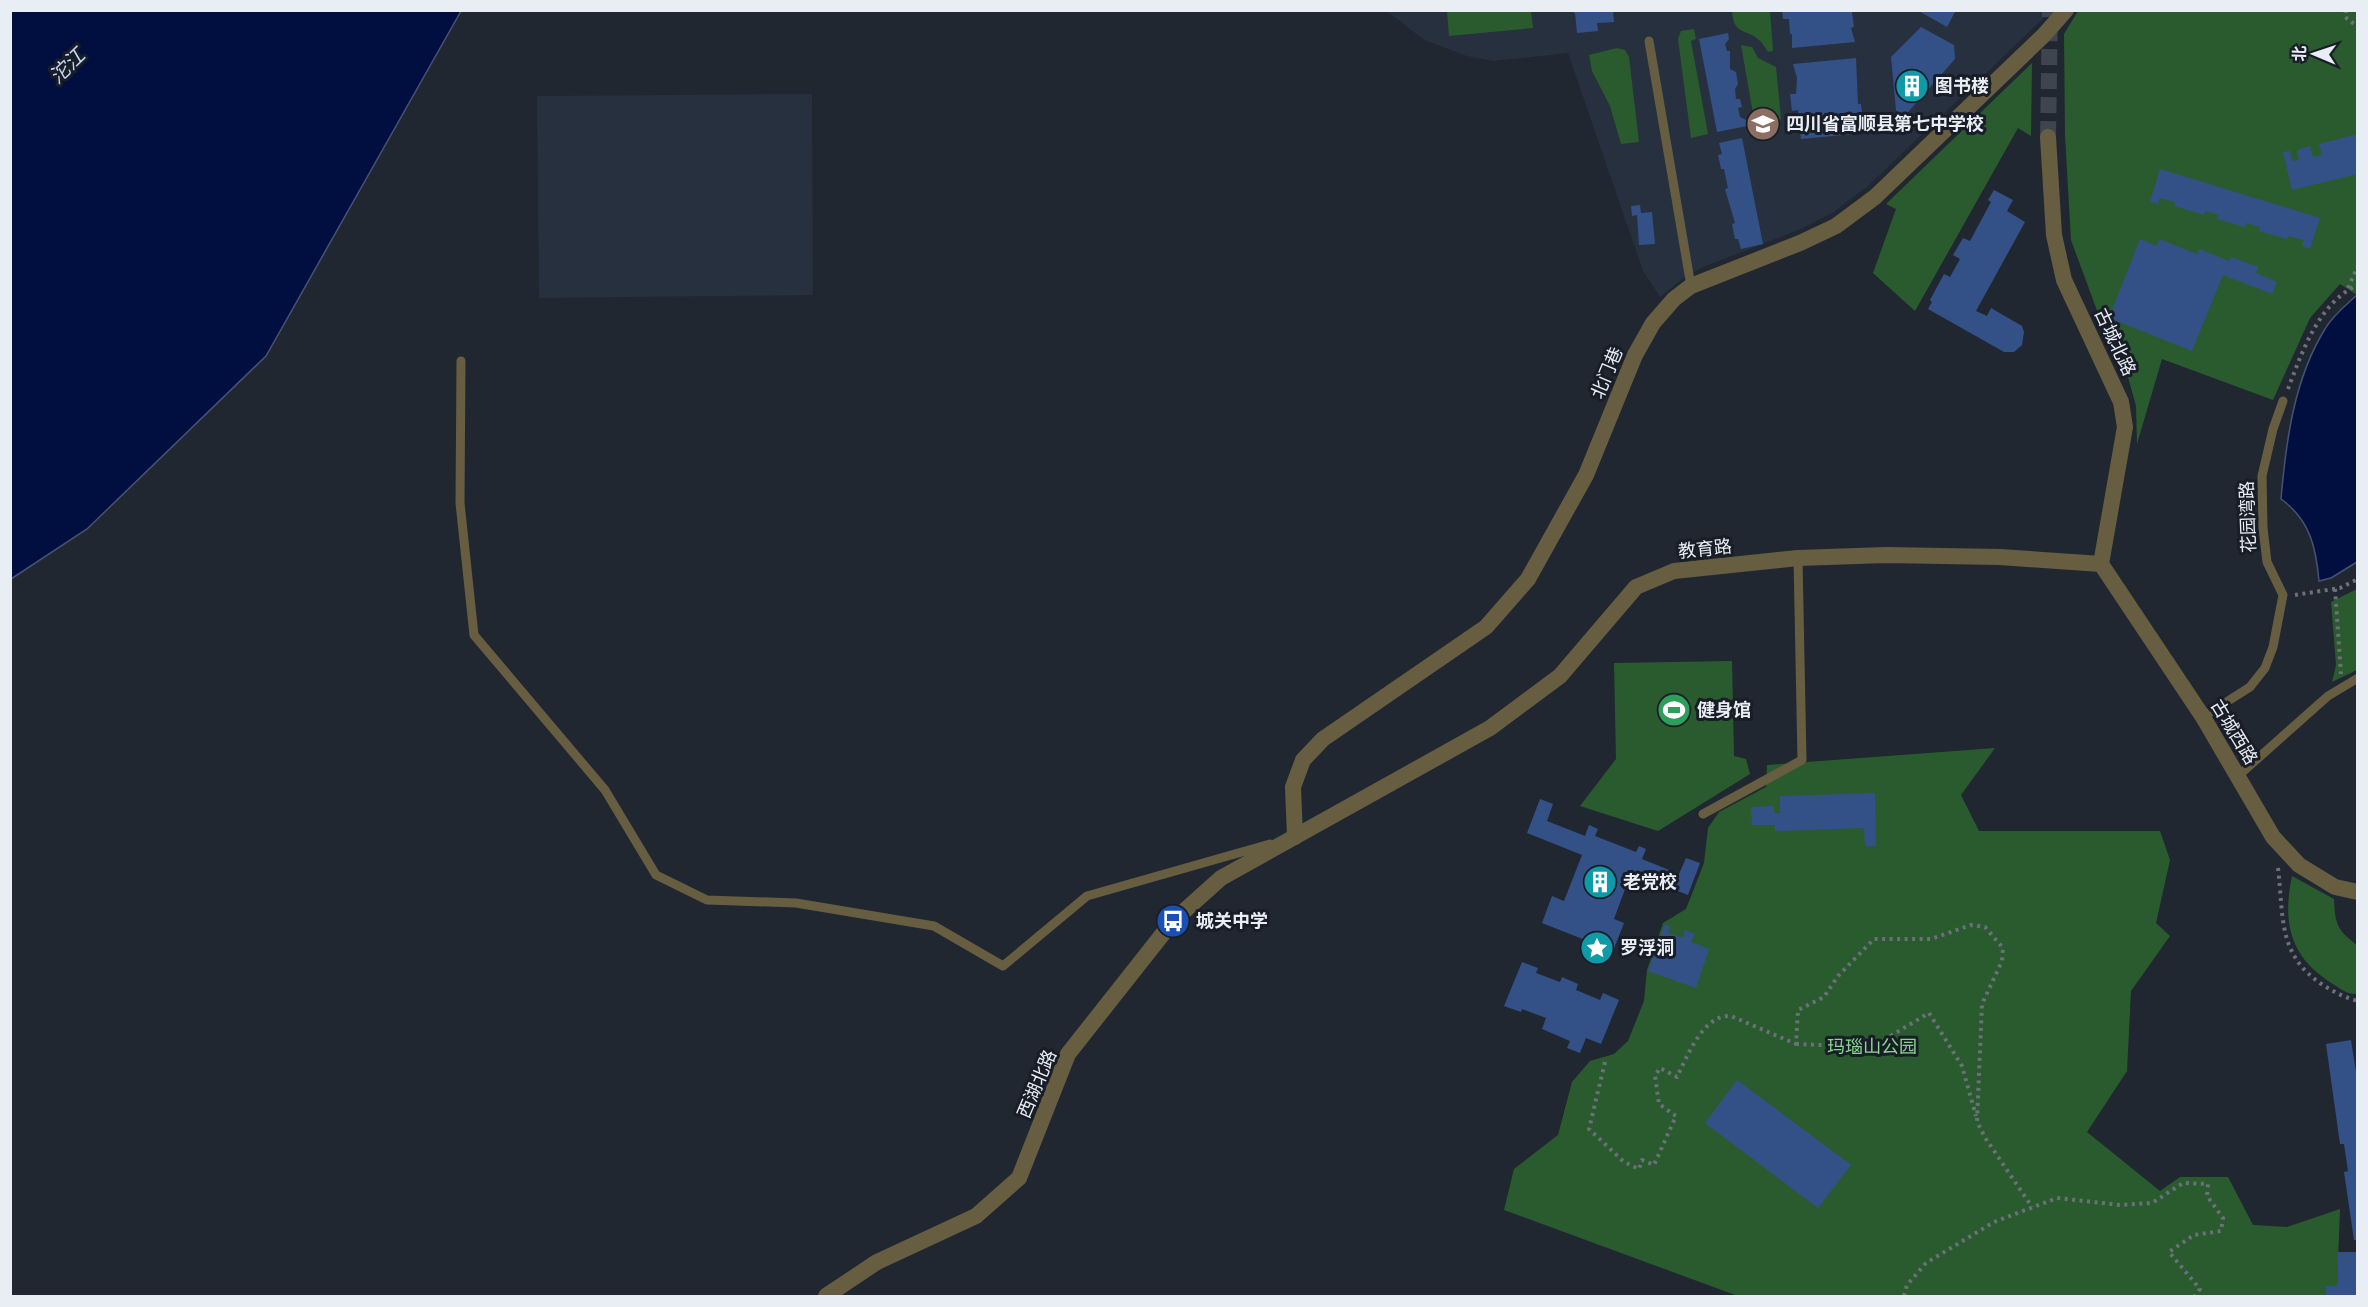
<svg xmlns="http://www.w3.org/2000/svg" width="2368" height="1307" font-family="Inter,'Noto Sans SC',sans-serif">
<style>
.built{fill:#27303f}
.green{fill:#2a5b2f}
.water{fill:#000f3f;stroke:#465275;stroke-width:1.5}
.building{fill:#335187}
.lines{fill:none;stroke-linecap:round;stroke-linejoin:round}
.tertiary-tunnel{stroke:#3f454e;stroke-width:16;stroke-dasharray:16 8;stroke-linecap:butt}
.path{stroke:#6b7079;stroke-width:4;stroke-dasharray:3 4.5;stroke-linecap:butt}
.service{stroke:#675e42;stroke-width:9}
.minor{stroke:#675e42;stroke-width:16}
.tertiary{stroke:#675e42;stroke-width:16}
.labels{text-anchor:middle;stroke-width:6;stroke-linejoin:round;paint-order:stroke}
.poi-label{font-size:18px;font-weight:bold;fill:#e9edf4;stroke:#181d27;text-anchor:start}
.street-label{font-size:18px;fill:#e9edf4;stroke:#181d27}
.park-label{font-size:18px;fill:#89d68e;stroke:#181d27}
.water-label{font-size:20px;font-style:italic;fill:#c3d6f7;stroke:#181d27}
</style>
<rect width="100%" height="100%" fill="#212731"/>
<path class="built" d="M1387 11H2051L1867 187 1832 213 1801 229 1703 267 1683 278 1660 297 1643 271 1568 53 1493 61 1467 56 1424 40Z
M812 94 813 295 539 298 537 96Z"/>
<path class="green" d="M1447 11H1531L1533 28 1449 36Z
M1732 11H1770L1773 51 1768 52C1765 48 1763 43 1759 40 1746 28 1734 36 1732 11Z
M2078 11H2357V295L2340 284 2310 318 2273 400 2162 359 2137 444 2136 406 2125 366 2102 324 2071 240 2065 135 2064 34Z
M1694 29 1696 39 1691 41 1708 134 1691 138 1678 39 1681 31Z
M1741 45 1752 47 1758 58 1776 67 1781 119 1776 126 1762 130 1755 125Z
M1617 48 1625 50 1629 57 1639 142 1621 144 1610 106 1592 71 1589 55Z
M2032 63 2031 136 2018 128 1915 311 1873 273 1896 209 1886 204Z
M2357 589V670L2332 682 2336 665 2331 602Z
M1732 661 1734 756 1746 759 1750 774 1658 831 1580 806 1616 759 1614 663Z
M1995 748 1961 795 1979 831H2160L2170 860 2156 923 2170 936 2131 991 2127 1071 2087 1132 2160 1191 2180 1177H2228L2253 1225 2287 1227 2340 1209 2337 1286H2326V1296H1738L1504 1210 1514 1169 1558 1135 1572 1082 1590 1061 1614 1054 1628 1041 1644 1001 1647 970 1663 923 1686 909 1704 863 1708 828 1719 812 1766 787 1767 765Z
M2292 876 2334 899C2335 924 2337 930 2357 945V994C2348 995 2341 989 2333 984 2290 958 2282 923 2292 876Z"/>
<path class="water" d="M11 10 461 11 266 356 87 529 11 579Z
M2357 295V562L2331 578 2319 581C2316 547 2310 520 2281 499 2286 441 2294 379 2325 329 2333 315 2346 305 2357 295Z"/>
<path class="building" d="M1569 10H1613L1614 22 1597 23 1598 31 1577 33 1575 13Z
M1782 10H1849L1852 12 1854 27 1851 28 1855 42 1792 48V34H1790L1789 19H1783Z
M1917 10H1956L1947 27Z
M1921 27 1954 45 1955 59 1902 119 1896 110 1891 57Z
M1728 33 1729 39 1725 44 1727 51H1730V69L1736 72 1738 84 1735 89 1736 99H1740L1742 107 1738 108 1740 117 1746 120 1747 126 1717 132 1699 39Z
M1856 58 1858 104H1861L1863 119H1860L1864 133 1801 139 1798 110 1792 111 1790 94H1796L1797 78 1793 64Z
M2358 134V174L2292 190 2283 152 2290 151 2292 161 2299 160 2297 150 2310 146 2313 157 2322 155 2319 144Z
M1742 138 1763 244 1741 249 1738 239H1735L1732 224 1735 223 1725 189 1728 188 1724 169H1721L1718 155 1722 154 1719 143Z
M2160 169 2320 218 2310 249 2302 246 2304 240 2288 236 2287 239 2259 231 2260 227 2246 223 2245 227 2217 219 2219 215 2205 211 2204 215 2174 206 2175 202 2160 198 2158 204 2150 202Z
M1994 190 2013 200 2007 211 2025 222 1976 311 1987 316 1991 308 2022 326 2024 332 2022 345 2014 352H2004L1928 309 1932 302 1930 300 1944 274 1950 277 1960 259 1953 255 1963 238 1970 241 1991 202 1988 200Z
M1640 205 1641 213 1652 212 1655 244 1639 245 1637 215 1632 216 1631 206Z
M2140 239 2157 246 2159 239 2197 254 2199 249 2229 261 2231 257 2258 267 2256 273 2277 282 2272 294 2223 275 2192 351 2109 318Z
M1875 793 1876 846H1865L1864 828 1775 831V825H1752L1751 807 1774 806V813H1780V796Z
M1540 799 1553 804 1547 821 1585 836 1589 825 1598 829 1595 836 1636 852 1639 846 1646 849 1642 859 1679 874 1686 858 1700 863 1688 895 1631 873 1614 919 1624 923 1613 951 1542 923 1552 896 1564 901 1582 855 1527 833Z
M1665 924 1670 926 1668 933 1683 938 1685 930 1695 934 1691 942 1709 949 1696 988 1648 971Z
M1522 962 1538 968 1536 973 1560 982 1562 977 1578 984 1576 990 1600 1000 1603 993 1619 1000 1601 1044 1586 1038 1580 1053 1567 1048 1570 1041 1542 1029 1546 1018 1522 1009 1521 1012 1504 1006Z
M2351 1040 2358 1085V1240H2354L2344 1172 2348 1171 2344 1144H2340L2326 1044Z
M1737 1080 1851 1165 1818 1208 1705 1123Z
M2338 1252H2358V1296H2326V1286H2337Z"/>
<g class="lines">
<path class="tertiary-tunnel" d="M2048 137 2050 10"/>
<path class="path" d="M2346 10 2345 17 2358 27
M2348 288 2358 266
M2288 389C2302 352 2319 302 2358 285
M2335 589 2341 674
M2295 595 2340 588 2358 579
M2278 868C2284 917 2277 955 2323 985 2334 992 2346 998 2358 1001
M1796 1044 1872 1047 1929 1013 1962 1066 1976 1116
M1605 1062 1589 1129 1624 1162 1639 1169 1642 1160 1654 1165 1676 1116 1659 1104 1655 1076 1660 1068 1677 1077C1687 1057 1703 1014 1731 1016L1796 1044 1798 1010 1824 997 1838 976 1874 939H1931L1971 925 1985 927 2003 948 2002 961 1982 1004 1977 1122 1986 1139 2032 1207
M1904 1296 1907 1285 1926 1263 1994 1222 2057 1198 2120 1205 2152 1203 2183 1183 2208 1184 2207 1196 2223 1218 2221 1231 2194 1235 2169 1252 2200 1289 2195 1296"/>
<path class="service" d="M1649 41 1691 286
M461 361 460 503 474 635 605 790 656 875 707 900 796 903 934 926 1003 966 1087 896 1270 844
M2203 717 2250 687 2265 668 2273 647 2283 595 2267 562 2263 528 2262 476 2273 429 2283 401
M2238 776 2328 696 2358 678
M1703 814 1802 760 1798 558"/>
<path class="minor" d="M1295 837 1293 787 1303 760 1323 739 1486 627 1528 579 1586 475 1635 355 1653 323 1674 299 1691 286 1800 243 1836 226 1875 197 2044 35 2066 10"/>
<path class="tertiary" d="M2048 137 2054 235 2064 280 2121 402 2125 427 2101 564
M2101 564 2203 717 2273 837 2299 865 2335 887 2358 892
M826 1296 877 1262 976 1216 1019 1178 1068 1054 1173 921 1221 878 1490 728 1560 676 1636 587 1674 571 1798 558 1886 555 2000 557 2101 564"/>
</g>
<defs>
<symbol id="building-disc" viewBox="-11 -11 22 22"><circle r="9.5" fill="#0f9aa8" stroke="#181d27"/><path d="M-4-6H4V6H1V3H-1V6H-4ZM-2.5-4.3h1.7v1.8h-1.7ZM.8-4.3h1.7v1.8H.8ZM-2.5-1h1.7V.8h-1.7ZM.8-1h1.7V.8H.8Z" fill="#fff"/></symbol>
<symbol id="school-disc" viewBox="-11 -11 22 22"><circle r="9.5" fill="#8d6e63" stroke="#181d27"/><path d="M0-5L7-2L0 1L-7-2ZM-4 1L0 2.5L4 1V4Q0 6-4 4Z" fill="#fff"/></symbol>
<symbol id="stadium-disc" viewBox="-11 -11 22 22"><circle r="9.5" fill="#2e9e5b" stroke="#181d27"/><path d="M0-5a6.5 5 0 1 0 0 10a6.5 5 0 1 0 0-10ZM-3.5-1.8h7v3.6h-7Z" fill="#fff"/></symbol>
<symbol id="bus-disc" viewBox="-11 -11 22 22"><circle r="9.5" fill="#1a4fb4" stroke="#181d27"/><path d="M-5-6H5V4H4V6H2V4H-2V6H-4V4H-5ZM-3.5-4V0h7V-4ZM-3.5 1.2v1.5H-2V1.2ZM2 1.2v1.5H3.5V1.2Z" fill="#fff"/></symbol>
<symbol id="sight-disc" viewBox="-11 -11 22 22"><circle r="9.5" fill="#0f9aa8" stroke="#181d27"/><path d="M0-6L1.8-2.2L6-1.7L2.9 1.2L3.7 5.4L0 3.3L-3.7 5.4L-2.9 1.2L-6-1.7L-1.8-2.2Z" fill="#fff"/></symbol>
</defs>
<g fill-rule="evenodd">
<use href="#building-disc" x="1893" y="67" width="38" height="38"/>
<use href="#school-disc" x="1744" y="105" width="38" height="38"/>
<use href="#stadium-disc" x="1655" y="691" width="38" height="38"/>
<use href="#building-disc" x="1581" y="863" width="38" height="38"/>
<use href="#bus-disc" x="1154" y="902" width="38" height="38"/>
<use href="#sight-disc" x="1578" y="929" width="38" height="38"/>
</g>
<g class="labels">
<g class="poi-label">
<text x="1935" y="92">图书楼</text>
<text x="1786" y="130">四川省富顺县第七中学校</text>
<text x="1697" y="716">健身馆</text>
<text x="1623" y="888">老党校</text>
<text x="1196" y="927">城关中学</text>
<text x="1620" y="954">罗浮洞</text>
</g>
<g class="street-label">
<text transform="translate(2115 342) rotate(65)" y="6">古城北路</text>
<text transform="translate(1607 373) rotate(-67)" y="6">北门巷</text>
<text transform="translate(2248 517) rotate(-92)" y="6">花园湾路</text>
<text transform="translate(1705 549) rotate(-6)" y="6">教育路</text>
<text transform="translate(2234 732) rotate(59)" y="6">古城西路</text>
<text transform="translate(1037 1084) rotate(-67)" y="6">西湖北路</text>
</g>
<g class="park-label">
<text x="1872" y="1053">玛瑙山公园</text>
</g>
<g class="water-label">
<text transform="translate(67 66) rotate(-44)" y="7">沱江</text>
</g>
</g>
<rect width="2368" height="1307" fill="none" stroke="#e9edf4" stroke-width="24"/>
<g transform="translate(2314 54) rotate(272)" stroke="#181d27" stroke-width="4.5" paint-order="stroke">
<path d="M0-4.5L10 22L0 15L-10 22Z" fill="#e9edf4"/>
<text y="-9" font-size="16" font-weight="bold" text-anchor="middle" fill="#e9edf4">北</text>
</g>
</svg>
